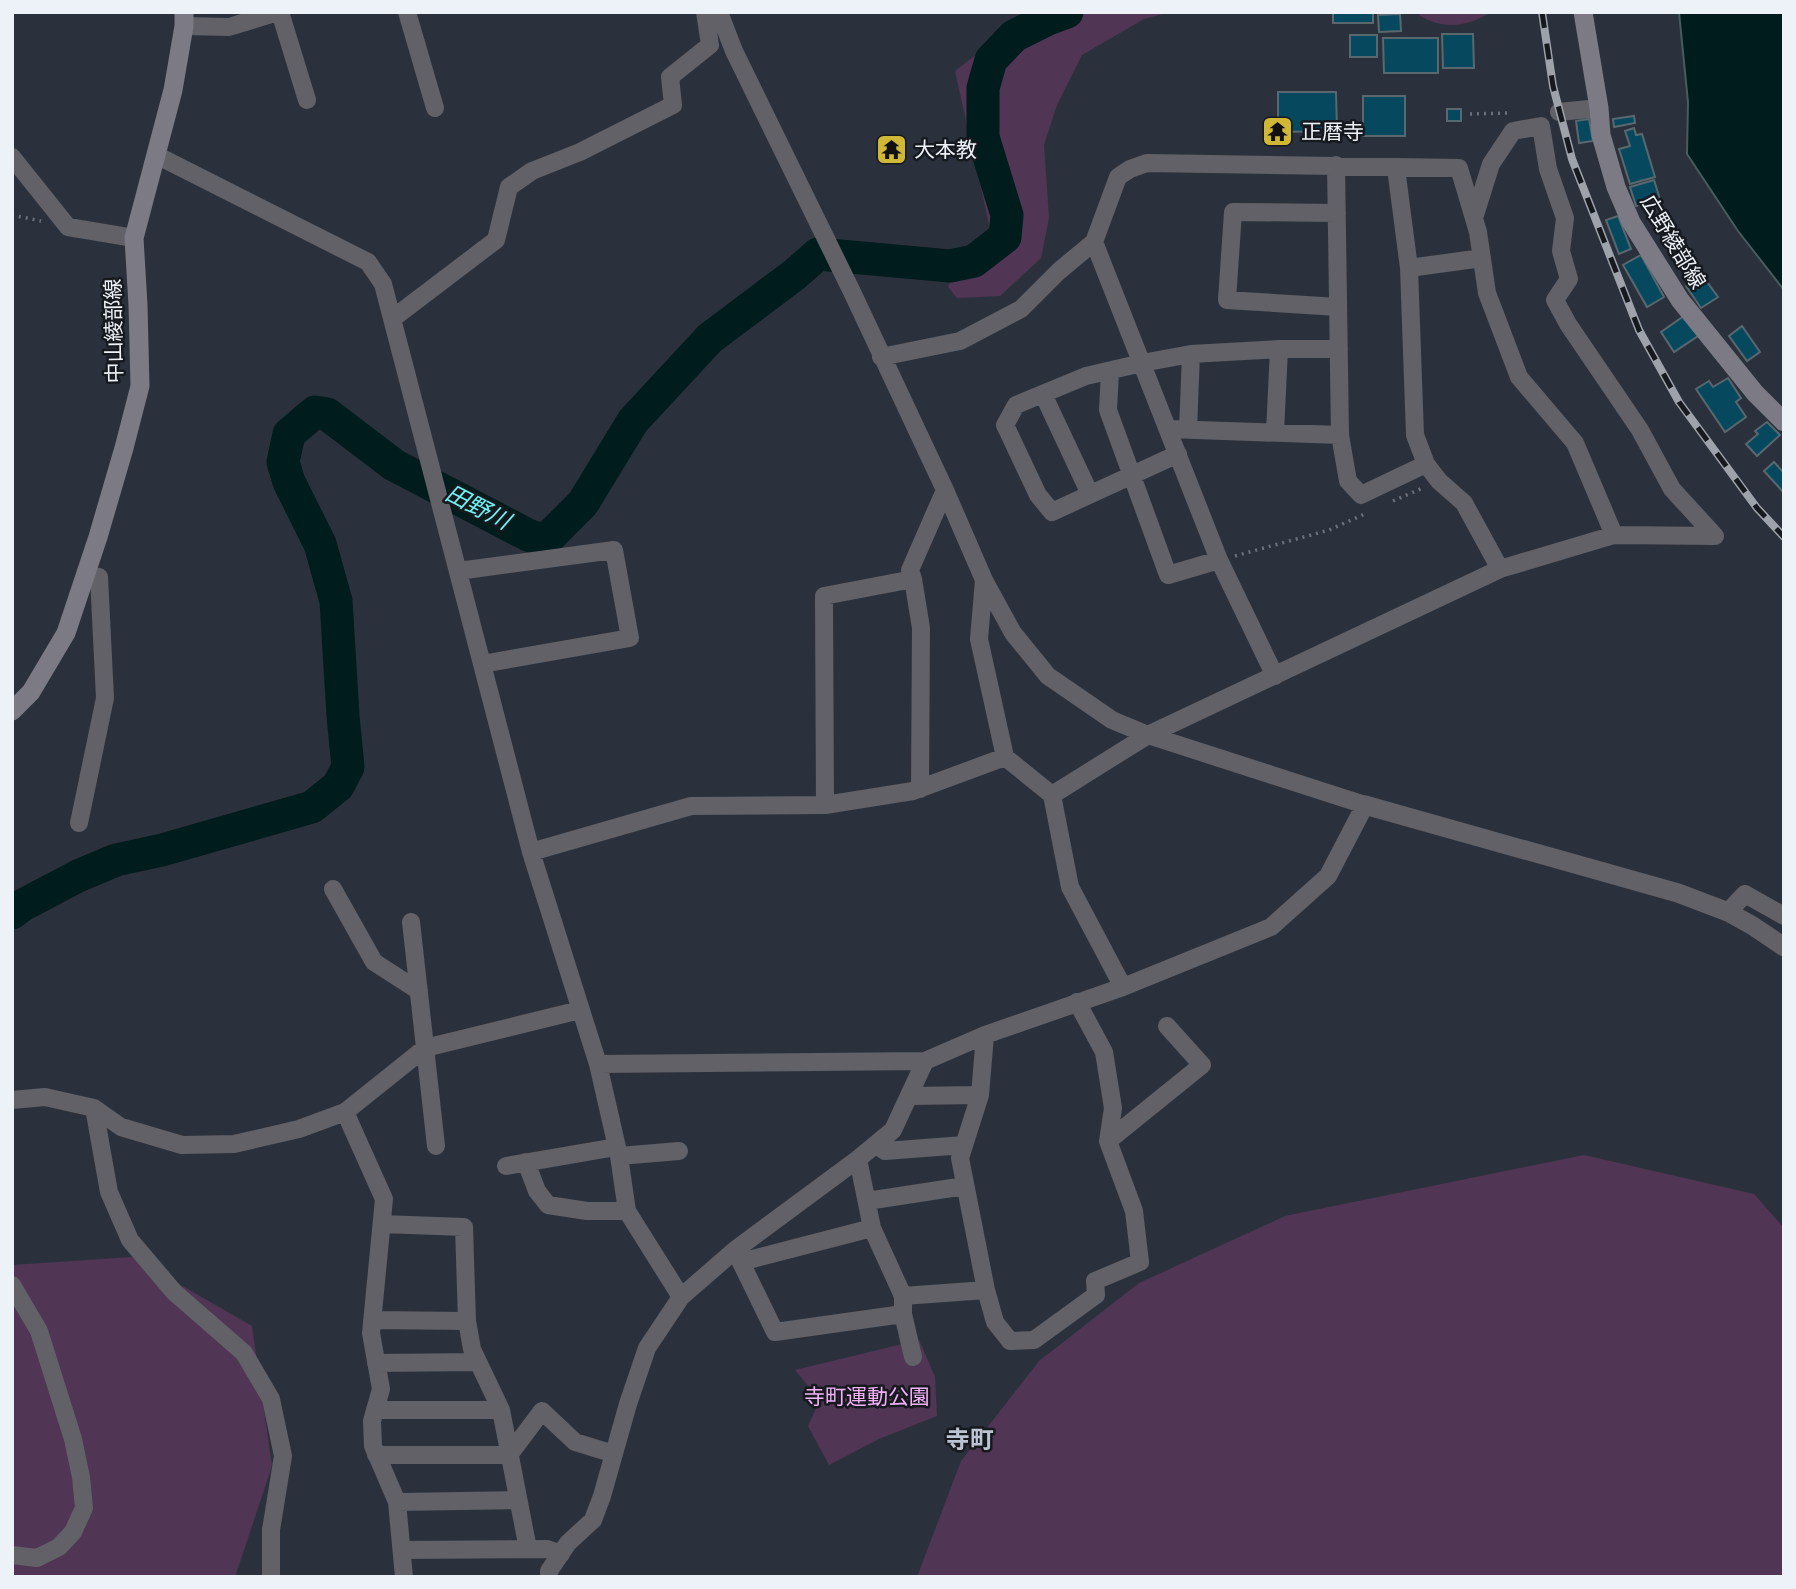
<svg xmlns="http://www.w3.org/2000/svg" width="1796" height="1589" font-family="Arial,'Noto Sans JP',sans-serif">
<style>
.green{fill:#513554}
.water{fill:#001c1c;stroke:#475c5e;stroke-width:2}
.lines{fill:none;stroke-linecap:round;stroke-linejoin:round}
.river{stroke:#001c1c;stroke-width:33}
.building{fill:#06495f;stroke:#59686e;stroke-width:2}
.path{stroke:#6c717b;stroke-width:3.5;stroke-dasharray:2 5;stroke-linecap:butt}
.minor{stroke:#616167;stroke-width:18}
.tertiary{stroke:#616167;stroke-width:19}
.secondary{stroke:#7c7b85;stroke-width:19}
.rail-casing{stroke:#9ea3ab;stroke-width:8}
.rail{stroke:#16191e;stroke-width:5;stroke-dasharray:16;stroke-linecap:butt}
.labels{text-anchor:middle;stroke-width:5;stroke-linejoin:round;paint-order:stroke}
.poi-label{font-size:21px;fill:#edf1f8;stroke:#16191e;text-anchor:start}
.street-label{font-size:21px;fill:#edf1f8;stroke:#16191e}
.park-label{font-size:21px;fill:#f2b1f8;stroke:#16191e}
.water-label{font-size:23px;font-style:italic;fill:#6ef5f4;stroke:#16191e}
.quarter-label{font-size:24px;font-weight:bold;fill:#bcc4d2;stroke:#16191e}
</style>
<rect width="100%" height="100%" fill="#2b313c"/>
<path class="green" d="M1031 12H1170L1144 19 1082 55 1057 105 1044 145 1049 218 1041 258 1000 296 957 298 948 287 953 275 992 262 990 229 955 71Z
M1419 12H1491C1468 27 1442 30 1419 15Z
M1584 1155 1754 1194 1784 1228V1577H917L961 1461 1039 1361 1139 1283 1285 1216Z
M132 1257 252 1326 272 1466 235 1577H12V1265Z
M919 1340 935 1377 937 1416 879 1439 829 1465 808 1426 820 1400 795 1370Z"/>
<path class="water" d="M1679 12H1784V290L1738 231 1687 154 1688 102Z"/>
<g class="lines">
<path class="river" d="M12 913 23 905 78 876 116 860 162 850 312 807 338 786 348 767 343 716 336 601 320 544 289 482 283 462 289 434 315 412 327 414 394 465 528 535 545 541 583 503 633 421 710 338 794 275 818 254 950 266 974 261 1005 237 1007 215 983 137V88L991 60 1014 36 1048 19 1067 12"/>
</g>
<path class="building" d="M1333 12H1373V23H1333Z
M1400 14 1401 31 1379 32 1378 15Z
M1442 34H1473L1474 68H1443Z
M1350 35H1377V57H1350Z
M1383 38H1438V73H1384Z
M1278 92H1336L1337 131 1278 132Z
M1363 96H1405V136H1363Z
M1447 109H1461V121H1447Z
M1634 116 1635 123 1614 127 1613 119Z
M1589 119 1593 141 1579 143 1576 121Z
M1634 128 1636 135 1642 134 1655 177 1630 184 1619 149 1630 146 1625 131Z
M1654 180 1660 199 1636 206 1630 187Z
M1618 216 1631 249 1619 254 1606 220Z
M1641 255 1664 297 1647 307 1623 265Z
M1702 275 1718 297 1701 308 1686 286Z
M1684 316 1698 336 1674 352 1661 332Z
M1742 326 1760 352 1747 361 1729 336Z
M1728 378 1741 398 1736 402 1746 417 1725 432 1696 389 1709 381 1713 387Z
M1767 422 1780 435 1757 456 1746 444 1758 434 1755 431Z
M1774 462 1784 473V493L1764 471Z"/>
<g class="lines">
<path class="path" d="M1470 114 1508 113
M12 215 41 221
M1393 501 1425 487
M1235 556 1329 530 1367 513"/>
<path class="minor" d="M280 12 307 100
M407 12 435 108
M184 26 229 27 278 12
M1559 112 1599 108
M156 155 368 262 383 284 531 852 598 1064 619 1156 627 1211 681 1297
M12 157 68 227 134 238
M1336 165 1340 435 1348 481 1361 495 1426 464
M1396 168 1409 268 1415 435 1426 464 1439 481 1464 503 1500 569
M1337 213 1233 212 1227 300 1338 307
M1474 218 1491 164 1513 131 1541 126 1548 169 1565 218 1561 251 1569 279 1555 300 1568 324 1640 430 1672 489 1715 536 1614 535
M1094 242 1219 560 1275 676
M1409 268 1482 258
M392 319 496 240 509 187 532 171 580 152 673 105 670 77 710 45 705 12
M881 357 960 341 1021 309 1059 271 1094 242 1118 177 1130 169 1147 163 1459 168 1478 232 1487 293 1519 377 1575 443 1614 535 1500 569 1148 735 1052 795
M1110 371 1108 410 1168 575 1219 560
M1043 394 1090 494
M1168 429 1340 435
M1188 430 1191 354
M1275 432 1279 349
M1178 454 1052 512 1038 495 1005 425 1016 405 1086 376 1142 363 1191 354 1279 349H1339
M458 571 614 550 630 638 482 664
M984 580 979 639 1005 757 1052 795 1070 887 1123 987
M920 789 921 628 913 579 910 570 945 490
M825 805 824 596 913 579
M79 823 105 698 99 577 85 575
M531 852 691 806 825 805 913 791 1005 757
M333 889 374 962 419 991
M1728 912 1745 894 1784 916
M411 922 436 1146
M1077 1002 1104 1052 1113 1108 1108 1141 1202 1065 1167 1026
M598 1064 925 1061 985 1035 1123 987 1271 927 1328 876 1365 805 1148 735 1112 720 1048 676 1013 633 984 580 945 490 853 294 734 51 719 12
M909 1096 980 1095
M12 1100 45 1097 94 1108 121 1127 182 1145 234 1144 299 1129 345 1112 425 1048 580 1010
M94 1108 109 1192 130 1240 174 1292 244 1353 271 1399 283 1456 271 1530V1577
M345 1112 384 1199 371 1333 381 1389 372 1421 373 1446 397 1502 404 1577
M876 1145 885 1151 964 1145
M619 1156 679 1151
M526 1162 537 1191 548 1205 587 1211H627
M506 1166 616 1147
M867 1201 965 1186
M382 1224 464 1227 467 1321 472 1349 501 1410 528 1549
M735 1250 775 1332 903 1314V1296L872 1228
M741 1262 872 1228 858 1159
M12 1285 39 1331 73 1439 81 1477 84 1508 73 1532 59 1547 37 1558 12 1555
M986 1290 995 1322 1010 1341 1034 1340 1096 1295 1095 1281 1140 1262 1134 1211 1108 1141
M903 1296 986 1290 960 1158 980 1095 985 1035
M903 1314 913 1357
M372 1320 467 1321
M376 1363 478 1362
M375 1410H501
M376 1455H509L542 1411 575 1442 614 1454
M397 1502 518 1500
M402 1550 547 1549 561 1554
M549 1577V1571L568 1543 593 1520 602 1496 628 1404 647 1348 681 1297 735 1250 858 1159 893 1130 925 1061"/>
<path class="tertiary" d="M1365 805 1678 893 1728 912 1753 926 1784 947"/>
<path class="secondary" d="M1583 12 1599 108 1601 135 1616 187 1631 222 1680 300 1755 393 1784 422
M12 711 31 692 66 633 98 537 124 448 140 386 138 305 134 238 173 90 184 26V12"/>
<defs>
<path id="rail" d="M1542 12 1553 86 1572 159 1639 330 1679 402 1757 508 1784 537"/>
</defs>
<use href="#rail" class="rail-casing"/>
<use href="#rail" class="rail"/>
</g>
<defs>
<symbol id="temple-square" viewBox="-11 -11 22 22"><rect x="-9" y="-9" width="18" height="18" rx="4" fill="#d0b736" stroke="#16191e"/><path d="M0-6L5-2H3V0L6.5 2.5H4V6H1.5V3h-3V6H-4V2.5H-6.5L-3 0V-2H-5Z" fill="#111"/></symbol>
</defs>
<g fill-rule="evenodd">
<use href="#temple-square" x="1260" y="114" width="35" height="35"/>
<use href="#temple-square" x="874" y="132" width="35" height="35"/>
</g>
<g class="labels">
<g class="poi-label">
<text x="1301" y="139">正暦寺</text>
<text x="914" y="157">大本教</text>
</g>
<g class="street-label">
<text transform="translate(1673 242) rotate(59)" y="7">広野綾部線</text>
<text transform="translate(114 331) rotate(-91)" y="7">中山綾部線</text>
</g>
<g class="park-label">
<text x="867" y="1404">寺町運動公園</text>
</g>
<g class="water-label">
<text transform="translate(478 507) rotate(27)" y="8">田野川</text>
</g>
<g class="quarter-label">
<text x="970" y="1448">寺町</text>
</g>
</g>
<rect width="1796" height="1589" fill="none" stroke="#edf1f8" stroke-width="28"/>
</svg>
